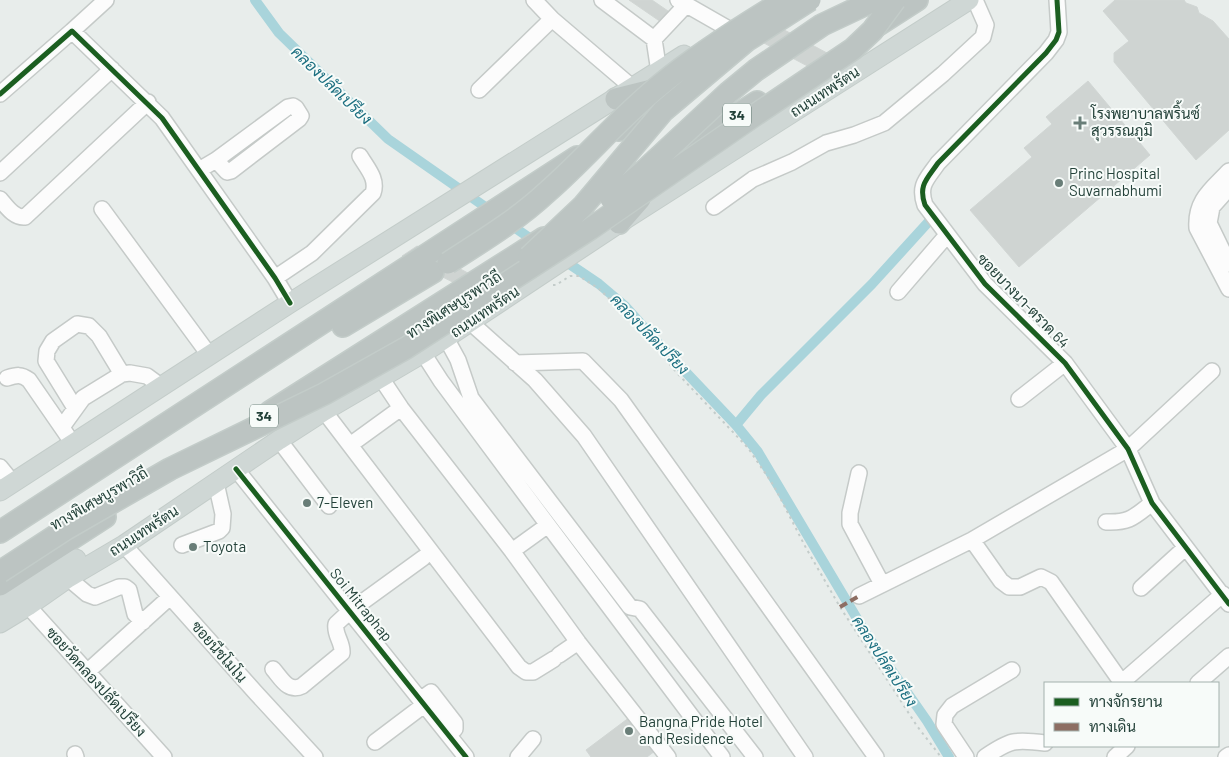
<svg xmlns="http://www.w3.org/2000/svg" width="1229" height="757" font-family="Barlow,Sarabun,sans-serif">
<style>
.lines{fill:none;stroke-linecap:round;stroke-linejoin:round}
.canal{stroke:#a9d4db;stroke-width:10}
.building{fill:#cfd4d2;stroke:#d1d6d4}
.minor-casing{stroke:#c5cac8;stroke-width:18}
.major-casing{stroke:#c3ccc9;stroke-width:21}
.highway-casing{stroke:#c3ccc9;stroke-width:24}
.path{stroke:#c3ccca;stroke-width:2;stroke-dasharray:2.5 4;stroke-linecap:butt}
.minor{stroke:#fcfcfc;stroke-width:15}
.major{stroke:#cfd7d5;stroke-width:19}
.highway{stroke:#bcc4c2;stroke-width:21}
.highway-bridge-casing{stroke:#c3ccc9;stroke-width:24;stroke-linecap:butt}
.highway-bridge{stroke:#bcc4c2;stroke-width:21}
.quiet{stroke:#8d6e63;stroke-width:4;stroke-dasharray:8 4;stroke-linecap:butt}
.cycleway-casing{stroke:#f7fbf9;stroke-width:8}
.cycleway{stroke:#1b5e20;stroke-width:5}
.poi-dot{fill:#697e78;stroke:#f7fbf9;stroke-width:2}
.labels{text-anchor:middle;stroke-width:4;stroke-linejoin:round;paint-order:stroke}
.shield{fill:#f7fbf9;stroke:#637a73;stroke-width:1}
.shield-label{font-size:14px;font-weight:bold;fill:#24423a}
.street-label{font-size:15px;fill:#24423a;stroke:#f7fbf9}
.poi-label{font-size:15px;fill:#24423a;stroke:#f7fbf9;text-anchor:start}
.water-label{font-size:16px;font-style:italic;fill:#1c6f80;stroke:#f7fbf9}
</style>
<rect width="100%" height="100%" fill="#e8edeb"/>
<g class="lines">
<path class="canal" d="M255 0 279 33 388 139 494 213
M508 223 537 243
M562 259 599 284 625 306 660 345 736 425 758 452 865 632 927 721 949 757
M736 425 761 395 872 284 932 218"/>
</g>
<path class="building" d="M629 0H652L668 11 661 22Z
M1115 0H1184L1186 3 1197 7 1199 13 1213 21 1229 39V130L1196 160 1114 62V53L1129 41 1103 11Z
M764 19 851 66 832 79 745 33Z
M1088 81 1150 155 1019 267 970 210 1032 157 1024 148 1052 124 1046 117Z
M417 246 483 281 468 290 402 256Z
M634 714 659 748 647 757H591L586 750Z"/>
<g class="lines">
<defs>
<path id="minor" d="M534 0 552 19 633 88
M602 0 654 39 659 72
M678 0 727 28
M1057 0 1059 32 1056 40 1046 53 938 163C927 179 918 185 925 205L985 284 1065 363 1128 449 1152 503 1229 604
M72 31 106 0
M654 39 686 5
M479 90 552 19
M0 94 72 31 162 118 275 278 290 303
M199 170 216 160 288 107 293 106 296 108 301 116 299 119 231 171 227 172 216 160
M1229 171C1212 189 1195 200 1197 228L1229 289
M0 173 112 69
M1229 188 1212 207 1209 223 1229 264
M0 199C7 207 14 218 25 217L148 102
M714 207 753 179 792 162 826 143 854 135 884 123 943 74 983 37 986 25 975 0
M102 209 210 356
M275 278 312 253 373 193C378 179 367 168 360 156
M898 292 947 235
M470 322 535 380 584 436 805 757
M446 338 458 360 471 398 630 607 640 609 755 757
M423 353 441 381 548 525 512 551 578 642 559 655
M515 363 583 361 621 400 876 757
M7 378C17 375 21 374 29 380L67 435
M381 378 401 408 512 551
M1019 399 1065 363
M75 408 46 361 47 351 53 341 77 324 89 326 99 336 122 374
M324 411 519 667 526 672H533L554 659
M62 427 83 398 122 374 130 373 147 376 162 387
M279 440 329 506
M350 445 401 408
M0 467 13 483
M236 469 466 757
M859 473 850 513V524L882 584
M1106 522C1130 523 1134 517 1152 503
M548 525 722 757
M972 540 1001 581 1009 587H1020L1041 577 1051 582 1122 683
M124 545 256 693 315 757
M182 545 219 531 222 528 223 514 216 483
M68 578 87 594 95 597 119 587H125L129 590 135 614 143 622
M1141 588 1185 548
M859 596 972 540 1128 449 1212 371
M28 606 164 757
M578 642 668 757
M273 669C281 678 288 693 302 686L342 653C343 642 334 635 336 624L350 611 423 558
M87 672 170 597
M1121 683 1223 594
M1198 683 1229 656
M420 700 431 692 455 723V729L449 735
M375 742 424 705
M75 754 76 757
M518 757 533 739
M966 757 944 724 945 715 952 706 1012 670
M985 757C1010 740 1014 739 1045 743
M1115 757 1127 746
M1226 757 1229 755"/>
<path id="major" d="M0 491 290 303 684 55
M0 606 76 559
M0 623 28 606 68 578 124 545 279 440 324 411 423 353 619 223 969 0"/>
<path id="highway" d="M875 27 917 0
M616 99 660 88
M619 130 675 93
M660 164 757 102
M619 223 640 199
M343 326 433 272
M270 412 544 238
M0 532 577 157
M0 585 105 517"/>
</defs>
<use href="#minor" class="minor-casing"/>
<use href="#major" class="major-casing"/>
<use href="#highway" class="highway-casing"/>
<path class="path" d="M553 285H556L570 276H579L598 288 633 321 677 373 748 448 774 486 806 548 840 607 917 726 941 757"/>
<use href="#minor" class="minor"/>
<use href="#major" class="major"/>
<use href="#highway" class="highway"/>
<defs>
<path id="highway-bridge" d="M611 199 644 171 728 93 756 70 822 25 875 0
M529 257 583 206 663 111 746 41 810 0
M448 263C482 241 517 220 547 192 586 158 619 118 660 85 699 53 742 26 785 0
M0 572 66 529 170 469 324 394 406 348 590 229 755 115 853 49 873 30 895 0"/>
</defs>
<use href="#highway-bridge" class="highway-bridge-casing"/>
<use href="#highway-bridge" class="highway-bridge"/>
<path class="quiet" d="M840 607 859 596"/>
<defs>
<path id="cycleway" d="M1057 0 1059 32 1056 40 1046 53 938 163C927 179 918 185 925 205L985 284 1065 363 1128 449 1152 503 1229 604
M0 94 72 31 162 118 275 278 290 303
M236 469 466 757"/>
</defs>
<use href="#cycleway" class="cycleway-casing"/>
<use href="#cycleway" class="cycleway"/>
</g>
<g class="poi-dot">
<path d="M1077.5 115.5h5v5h5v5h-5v5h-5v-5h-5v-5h5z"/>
<circle cx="1059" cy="183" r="5"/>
<circle cx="307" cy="503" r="5"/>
<circle cx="193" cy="547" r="5"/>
<circle cx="629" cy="731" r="5"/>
</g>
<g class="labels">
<g class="shield">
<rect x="723" y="103.5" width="28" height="23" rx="4"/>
<rect x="250" y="404.5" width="28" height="23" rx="4"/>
</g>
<g class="shield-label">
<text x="737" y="120">34</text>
<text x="264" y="421">34</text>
</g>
<g class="street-label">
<text transform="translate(825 92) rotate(-33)" y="5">ถนนเทพรัตน</text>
<text transform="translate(1023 301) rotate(46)" y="5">ซอยบางนา-ตราด 64</text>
<text transform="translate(454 305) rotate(-33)" y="5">ทางพิเศษบูรพาวิถี</text>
<text transform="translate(485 312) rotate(-34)" y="5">ถนนเทพรัตน</text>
<text transform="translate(99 499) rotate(-30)" y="5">ทางพิเศษบูรพาวิถี</text>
<text transform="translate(144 531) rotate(-33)" y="5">ถนนเทพรัตน</text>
<text transform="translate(361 605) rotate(51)" y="5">Soi Mitraphap</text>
<text transform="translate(219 652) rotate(49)" y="5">ซอยนีชโมโน</text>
<text transform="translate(96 682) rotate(48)" y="5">ซอยวัดคลองปลัดเปรียง</text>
</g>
<g class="poi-label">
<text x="1091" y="119">โรงพยาบาลพริ้นซ์<tspan x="1091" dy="17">สุวรรณภูมิ</tspan></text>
<text x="1069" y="179">Princ Hospital<tspan x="1069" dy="17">Suvarnabhumi</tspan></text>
<text x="317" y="508">7-Eleven</text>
<text x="203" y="552">Toyota</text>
<text x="639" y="727">Bangna Pride Hotel<tspan x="639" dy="17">and Residence</tspan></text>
</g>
<g class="water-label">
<text transform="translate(332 85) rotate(44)" y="6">คลองปลัดเปรียง</text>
<text transform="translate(650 334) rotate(46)" y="6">คลองปลัดเปรียง</text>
<text transform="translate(885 661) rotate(57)" y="6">คลองปลัดเปรียง</text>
</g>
</g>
<rect x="1044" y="682" width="175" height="65" fill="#f7fbf9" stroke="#a3b1ad"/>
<rect x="1054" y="698" width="25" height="8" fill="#1b5e20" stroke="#a3b1ad"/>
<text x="1089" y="707" font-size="15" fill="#24423a">ทางจักรยาน</text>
<rect x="1054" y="723" width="25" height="8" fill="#8d6e63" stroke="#a3b1ad"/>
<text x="1089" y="732" font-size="15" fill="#24423a">ทางเดิน</text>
</svg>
